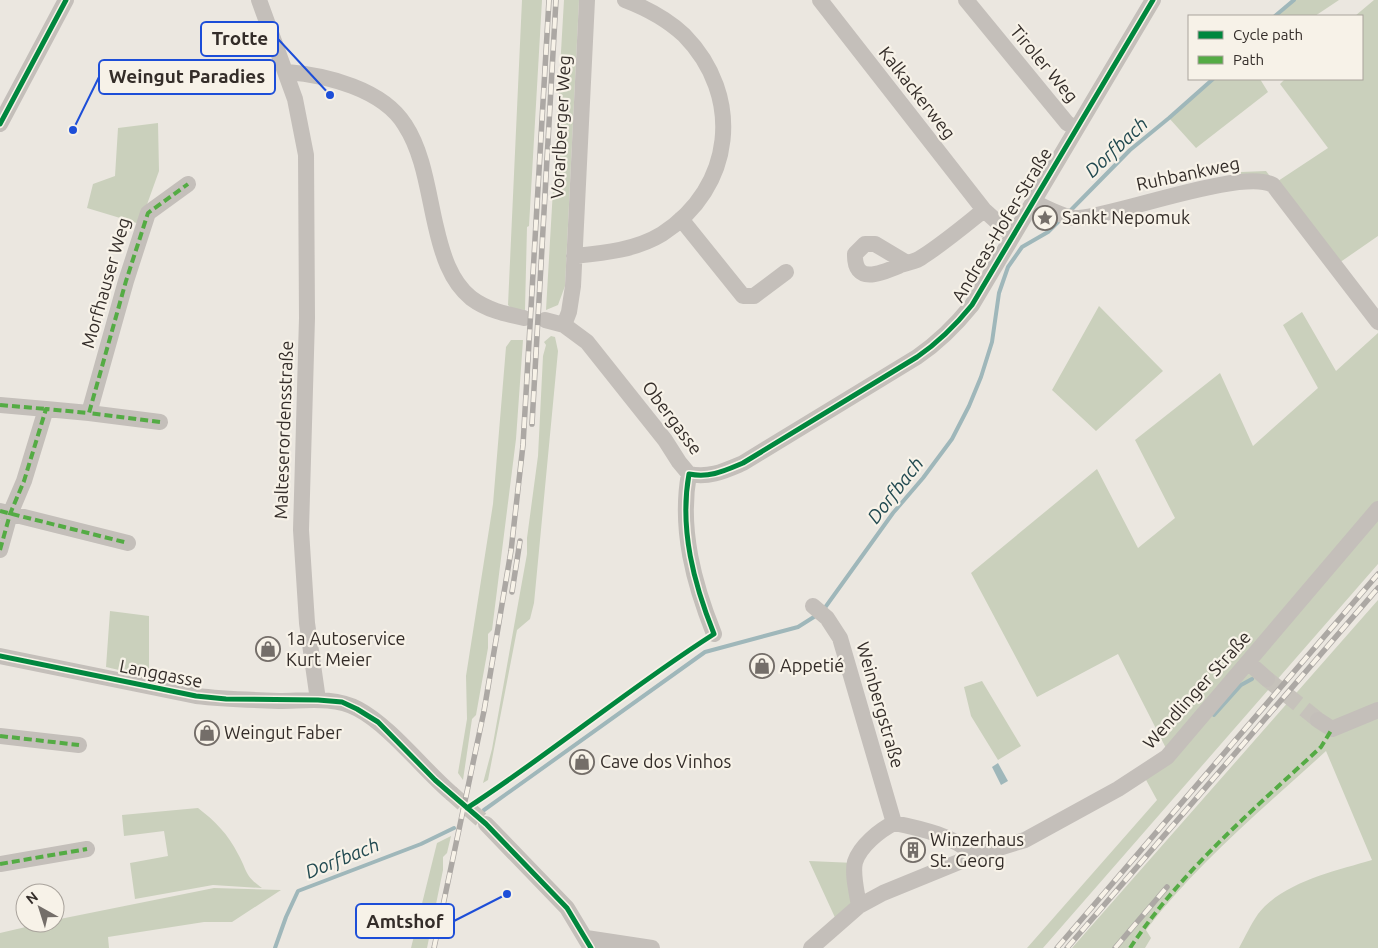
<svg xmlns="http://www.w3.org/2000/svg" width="1378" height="948" font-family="Ubuntu,sans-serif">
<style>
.green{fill:#cad0bc}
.water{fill:#9fb7ba}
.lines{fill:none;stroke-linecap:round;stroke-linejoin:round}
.stream{stroke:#9fb7ba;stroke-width:4}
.minor-tunnel{stroke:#c6c2bb;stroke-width:16;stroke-dasharray:16 8;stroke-linecap:butt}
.minor{stroke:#c4bfba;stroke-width:16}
.rail-casing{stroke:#aca8a4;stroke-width:5.5}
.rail{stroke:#f7f2e8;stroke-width:4;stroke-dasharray:11;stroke-linecap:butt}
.quiet{stroke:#54ab44;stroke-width:4;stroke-dasharray:8 4;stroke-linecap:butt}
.cycleway-casing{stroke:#f7f2e8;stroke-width:8}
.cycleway{stroke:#00873e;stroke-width:5}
.labels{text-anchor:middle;stroke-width:4.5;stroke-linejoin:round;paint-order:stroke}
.street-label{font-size:18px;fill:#342d29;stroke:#f7f2e8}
.poi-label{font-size:18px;fill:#342d29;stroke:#f7f2e8;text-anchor:start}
.water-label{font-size:19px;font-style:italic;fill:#224a51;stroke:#f7f2e8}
.leader{fill:none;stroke:#1d4ed8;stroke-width:2}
.callout-dot{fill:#1d4ed8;stroke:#f7f2e8;stroke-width:2}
.callout{fill:#f7f2e8;stroke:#1d4ed8;stroke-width:2}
.callout-label{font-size:19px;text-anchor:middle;font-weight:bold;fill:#342d29}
</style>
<rect width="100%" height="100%" fill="#ebe7e0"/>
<path class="green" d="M522 0H542L529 226 527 227 525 310 512 309 508 305Z
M564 0H579L565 286 558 305 546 310Z
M1294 0H1339L1315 16H1275Z
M1374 0H1378V236L1339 263 1378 314V331L1332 267 1266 186 1241 177V172L1266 171 1275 183 1328 148 1280 84 1285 79H1362V16H1355Z
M1213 79H1260L1268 92 1196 148 1169 118Z
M158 123 159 171 140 224 87 208 93 184 115 176 118 128Z
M1099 306 1163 371 1096 431 1052 390Z
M1302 312 1336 371 1378 333V564L1043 948H1027L1157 800 1145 778 1172 760 1118 654 1037 697 971 573 1097 469 1138 548 1175 518 1135 440 1220 373 1253 446 1318 388 1283 325Z
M551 336 555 337 558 351 534 603 530 619 517 630 488 780 483 783 492 749 527 554V538L538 456 543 356 546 345 544 342Z
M511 340H523L516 439 492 630 488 634V648L476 715 472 719 463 780 458 773 467 719 466 676 493 504 506 347Z
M1378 600V948H1239C1245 937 1251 924 1258 914 1283 882 1335 871 1372 860L1326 751C1264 808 1197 863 1146 930L1151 938 1145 948H1072Z
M110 611 149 616V677L106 667Z
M982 681 1021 746 998 760 971 716 964 687Z
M198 808C215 821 228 834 238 854 248 872 244 875 262 888L213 885 135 899 130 863 168 856 164 831 124 836 122 815Z
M451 836 447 853 443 857V870L427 948H411L437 843Z
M809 861 855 863 859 906 838 924Z
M214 888 281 890 232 922H204L108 937 109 948H0V933L43 923H55V920Z"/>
<path class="water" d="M998 763 1008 781 1001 785 992 767Z"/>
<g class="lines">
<path class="stream" d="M1275 16 1294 0
M1068 213 1130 150 1169 118 1213 79
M824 609 893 513 923 478 952 439 969 406 981 377 992 342 999 293 1008 267 1022 247 1048 232 1061 219
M1214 715 1241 685 1252 679
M484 810 705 652 798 627 817 615
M275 948 286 917 298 891 421 844 454 828"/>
<path class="minor-tunnel" d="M1267 679 1318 720
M451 793 486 824"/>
<path class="minor" d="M259 0 295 99 306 155 307 318 301 530 307 623 318 700
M820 0 984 210 1013 236
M966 0 1067 123 1075 128
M287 72C326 75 383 89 405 125 424 154 428 194 436 227 442 253 450 281 471 298 487 310 505 314 524 318
M0 124 66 0
M1033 202C1046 207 1065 219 1079 218 1121 214 1243 168 1273 185L1378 322
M681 219 743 296H754L786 272
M574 256C604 253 636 250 662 234 734 188 744 96 684 35 668 20 646 8 625 0
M907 263 875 244H865L855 254C854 286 882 273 901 265 908 262 916 262 922 257 944 243 964 226 984 210
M545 320 564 325 587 342 665 440 679 462 689 474
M564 325 569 312 573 286 587 0
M0 405 46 409
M160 422 89 413 126 281 148 213 188 184
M689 474C710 478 724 471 743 463L917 357C939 342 955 326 972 305L1153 0
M689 474C679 529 694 584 714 634
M0 511 128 543
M0 550 10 514 24 481 46 409 89 413
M813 606 827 618 840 638 894 823
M0 656 196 696C223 699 251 700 279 701 305 701 334 696 358 709 390 726 422 768 451 793
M1249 663 1267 679
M1318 720 1332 729 1378 710
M0 736 79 745
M486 824 567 908 591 948
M0 864 87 849
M859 906C857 893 852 874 855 862 860 846 880 830 894 823 924 829 952 836 976 855
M586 938 652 948
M811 948 859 906 883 893 976 855 1025 840 1118 789 1167 757 1378 509"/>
<defs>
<path id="rail" d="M532 424 556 0
M512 592 520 541
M434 948 484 711 511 551 523 445 549 0
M1057 948 1378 574
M1067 948 1378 588
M1115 948 1167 887"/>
</defs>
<use href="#rail" class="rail-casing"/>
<use href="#rail" class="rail"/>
<path class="quiet" d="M0 405 46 409
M160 422 89 413 126 281 148 213 188 184
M0 511 128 543
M0 550 10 514 24 481 46 409 89 413
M0 736 79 745
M0 864 87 849
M1130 948C1182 870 1253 810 1321 747L1332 729"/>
<defs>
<path id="cycleway" d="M0 124 66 0
M0 656 196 696 226 699 318 700 342 702 357 709 378 722 435 780 486 824 567 908 591 948
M467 808C552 753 629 688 714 634 694 584 679 529 689 474 710 478 724 471 743 463L917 357C939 342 955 326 972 305L1153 0"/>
</defs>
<use href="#cycleway" class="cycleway-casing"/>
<use href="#cycleway" class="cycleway"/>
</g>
<defs>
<symbol id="sight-ring" viewBox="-11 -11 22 22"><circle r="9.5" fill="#f7f2e8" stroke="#746e69" stroke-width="1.5"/><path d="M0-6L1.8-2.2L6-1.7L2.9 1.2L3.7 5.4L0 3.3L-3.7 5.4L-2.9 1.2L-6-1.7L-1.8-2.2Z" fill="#746e69"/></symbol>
<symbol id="shop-ring" viewBox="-11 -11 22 22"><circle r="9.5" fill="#f7f2e8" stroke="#746e69" stroke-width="1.5"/><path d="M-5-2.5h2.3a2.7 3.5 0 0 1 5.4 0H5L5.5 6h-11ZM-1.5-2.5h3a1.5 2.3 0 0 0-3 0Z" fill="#746e69"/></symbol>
<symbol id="building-ring" viewBox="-11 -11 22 22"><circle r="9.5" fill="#f7f2e8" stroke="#746e69" stroke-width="1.5"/><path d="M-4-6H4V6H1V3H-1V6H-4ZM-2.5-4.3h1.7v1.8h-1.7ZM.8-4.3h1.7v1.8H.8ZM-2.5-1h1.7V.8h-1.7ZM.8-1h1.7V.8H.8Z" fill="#746e69"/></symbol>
</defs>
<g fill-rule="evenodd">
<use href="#sight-ring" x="1031" y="204" width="28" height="28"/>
<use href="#shop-ring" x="254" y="635" width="28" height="28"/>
<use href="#shop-ring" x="748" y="652" width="28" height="28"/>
<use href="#shop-ring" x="193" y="719" width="28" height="28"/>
<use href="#shop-ring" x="568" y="748" width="28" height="28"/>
<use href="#building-ring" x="899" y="836" width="28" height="28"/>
</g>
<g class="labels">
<g class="street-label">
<text transform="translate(1044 64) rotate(50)" y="6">Tiroler Weg</text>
<text transform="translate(917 93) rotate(52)" y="6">Kalkackerweg</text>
<text transform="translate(561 127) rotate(-87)" y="6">Vorarlberger Weg</text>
<text transform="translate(1188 174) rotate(-12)" y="6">Ruhbankweg</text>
<text transform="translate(1002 225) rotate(-59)" y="6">Andreas-Hofer-Straße</text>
<text transform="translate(106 283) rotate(-74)" y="6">Morfhauser Weg</text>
<text transform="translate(672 418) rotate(53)" y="6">Obergasse</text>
<text transform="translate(284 430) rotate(-88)" y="6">Malteserordensstraße</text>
<text transform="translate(161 674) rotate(11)" y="6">Langgasse</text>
<text transform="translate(1197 690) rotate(-48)" y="6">Wendlinger Straße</text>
<text transform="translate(880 705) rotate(74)" y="6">Weinbergstraße</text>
</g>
<g class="poi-label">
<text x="1062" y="224">Sankt Nepomuk</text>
<text x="286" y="645">1a Autoservice<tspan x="286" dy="21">Kurt Meier</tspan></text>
<text x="780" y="672">Appetié</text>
<text x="224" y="739">Weingut Faber</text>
<text x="600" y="768">Cave dos Vinhos</text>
<text x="930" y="846">Winzerhaus<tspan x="930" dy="21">St. Georg</tspan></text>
</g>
<g class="water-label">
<text transform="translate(1116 147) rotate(-43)" y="7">Dorfbach</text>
<text transform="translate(895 490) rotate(-52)" y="7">Dorfbach</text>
<text transform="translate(342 858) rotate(-22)" y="7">Dorfbach</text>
</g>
</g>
<path class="leader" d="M330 95L278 39M73 130L99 77M507 894L454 921"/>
<g class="callout-dot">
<circle cx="330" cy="95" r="5"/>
<circle cx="73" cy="130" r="5"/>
<circle cx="507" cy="894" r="5"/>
</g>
<g class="callout">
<rect x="201" y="22" width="77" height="34" rx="5"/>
<rect x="99" y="60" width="176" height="34" rx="5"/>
<rect x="356" y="904" width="98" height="34" rx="5"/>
</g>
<g class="callout-label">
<text x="240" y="45">Trotte</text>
<text x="187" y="83">Weingut Paradies</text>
<text x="405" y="928">Amtshof</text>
</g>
<rect x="1188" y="15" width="175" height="65" fill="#f7f2e8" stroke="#a9a39c"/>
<rect x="1198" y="31" width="25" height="8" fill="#00873e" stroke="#a9a39c"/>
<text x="1233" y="40" font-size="15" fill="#342d29">Cycle path</text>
<rect x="1198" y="56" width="25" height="8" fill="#54ab44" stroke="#a9a39c"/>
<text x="1233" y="65" font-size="15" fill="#342d29">Path</text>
<g transform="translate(40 908) rotate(321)"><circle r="24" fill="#f7f2e8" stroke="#a9a39c"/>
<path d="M0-4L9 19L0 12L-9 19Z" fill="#746e69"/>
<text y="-8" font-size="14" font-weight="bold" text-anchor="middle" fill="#342d29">N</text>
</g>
</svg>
